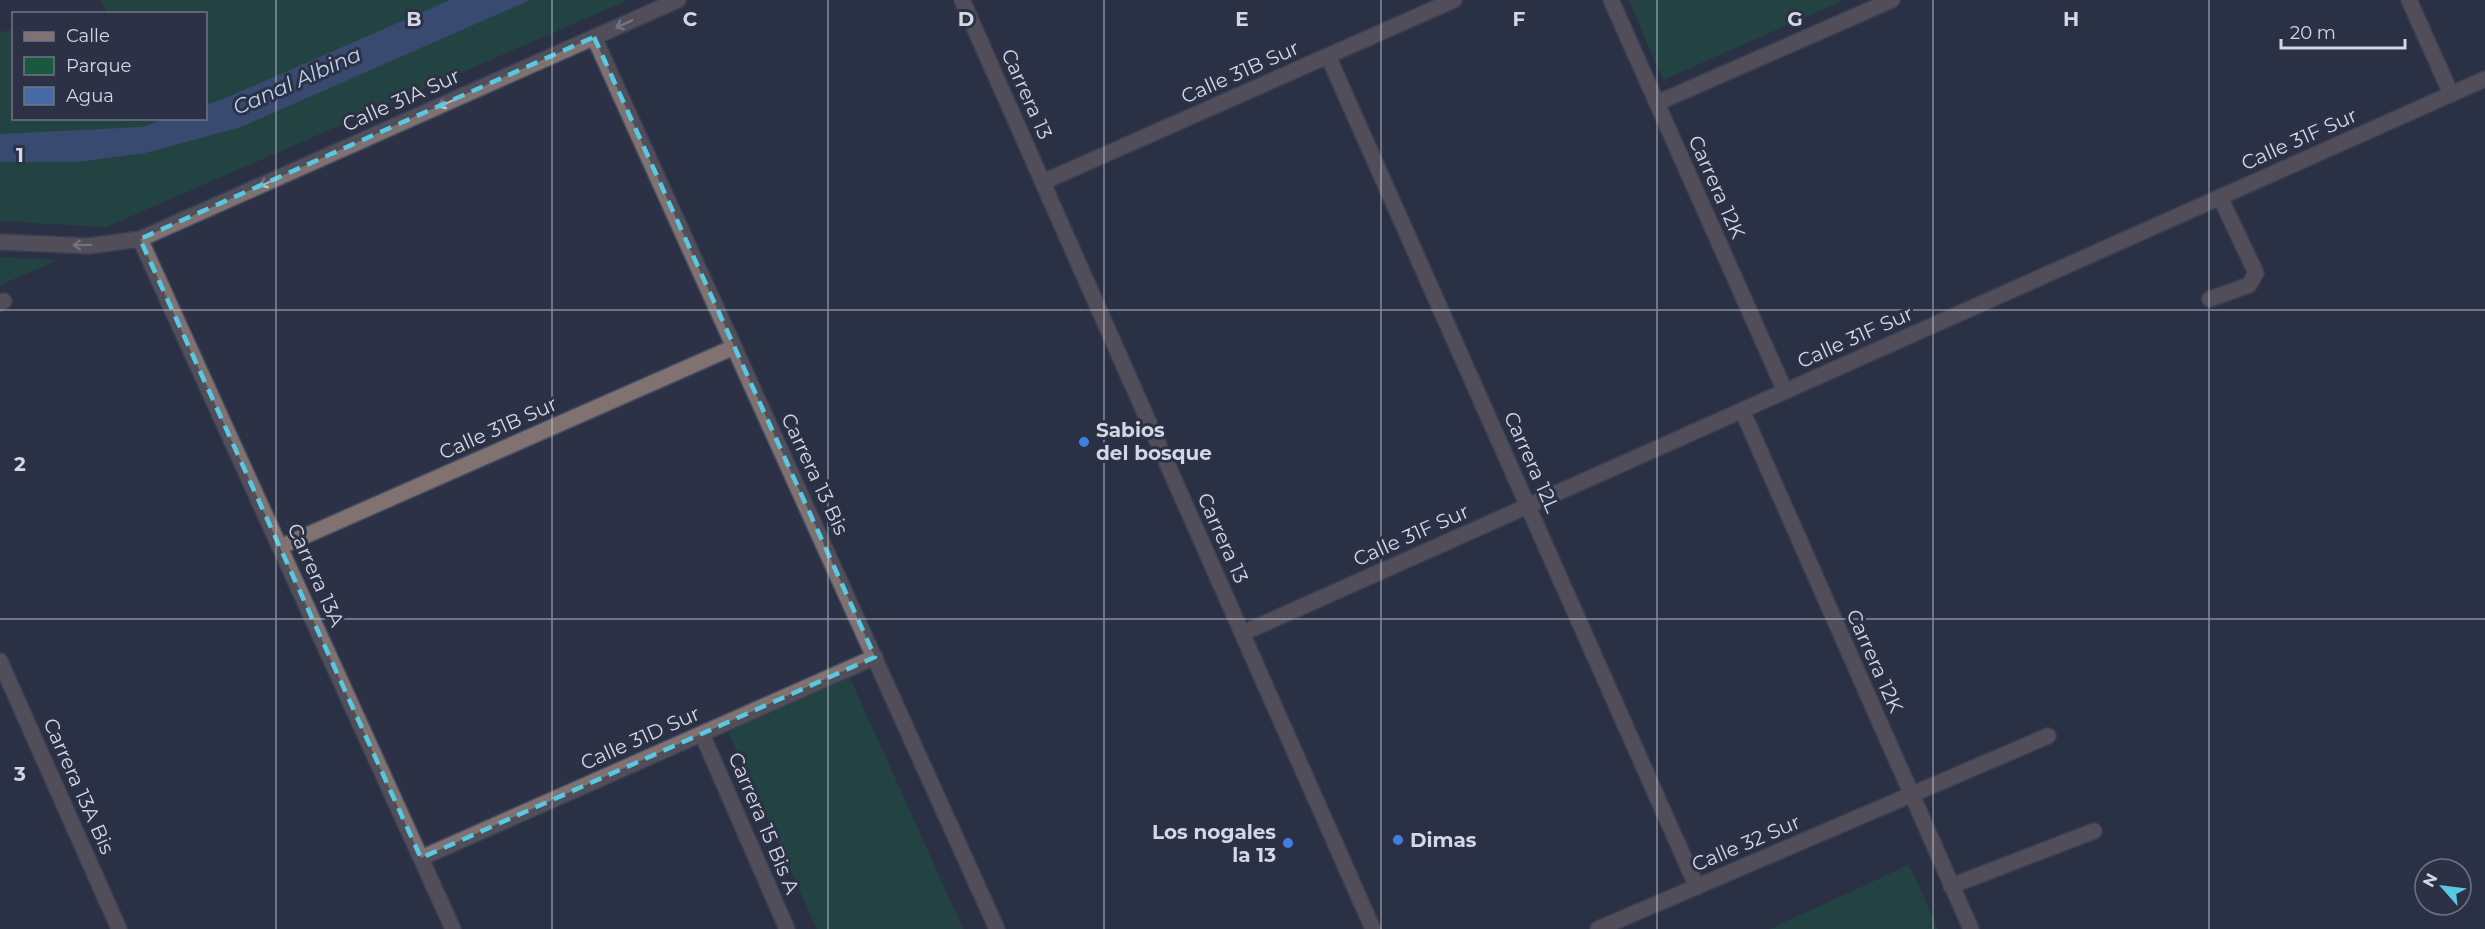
<svg xmlns="http://www.w3.org/2000/svg" width="2485" height="929" font-family="Montserrat,sans-serif">
<style>
.green{fill:#1a593f}
.water{fill:#4769a4}
.lines{fill:none;stroke-linecap:round;stroke-linejoin:round}
.minor-casing{stroke:#4a4f62;stroke-width:18}
.minor{stroke:#7f7271;stroke-width:15}
.oneway{stroke:#c3c4ce}
.marked{fill:none;stroke:#58c9e3;stroke-width:4.5;stroke-dasharray:12 8;stroke-linejoin:round}
.grid{fill:none;stroke:#d4d8e5;stroke-width:1.5;stroke-opacity:0.55}
.shop-dot{fill:#3f7fe0;stroke:#2c3145;stroke-width:2}
.labels{text-anchor:middle;stroke-width:6;stroke-linejoin:round;paint-order:stroke}
.street-label{font-size:20px;fill:#d4d8e5;stroke:#2c3145}
.poi-label{font-size:20px;font-weight:bold;fill:#d4d8e5;stroke:#2c3145;text-anchor:start}
.water-label{font-size:21px;font-style:italic;fill:#bcd1f3;stroke:#2c3145}
.grid-label{font-size:20px;text-anchor:middle;font-weight:bold;fill:#d4d8e5;stroke:#2c3145;stroke-width:6;stroke-linejoin:round;paint-order:stroke}
</style>
<rect width="100%" height="100%" fill="#2c3145"/>
<path class="green" d="M101 0H628L106 227 0 221V32L13 30 14 118H206V14L107 13Z
M1629 0H1844L1663 80Z
M0 257 58 260 0 285Z
M849 676 963 929H817L728 731Z
M1909 865 1938 929H1770Z"/>
<path class="water" d="M450 0H530L241 127 145 153 77 162H0V134L142 127 165 119 206 118V105L228 97Z"/>
<g class="lines">
<defs>
<path id="minor" d="M962 0 1373 929
M1611 0 1785 391
M2409 0 2451 94
M594 37 997 929
M1328 56 1697 887
M1657 103 1892 0
M1043 182 1454 0
M140 239 453 929
M0 242 89 246 140 239 678 0
M2210 299 2249 285 2256 273 2220 197
M0 303 4 301
M1742 410 1971 929
M280 547 734 347
M1243 633 2485 79
M0 661 119 929
M702 734 787 929
M421 858 875 657
M1951 886 2094 831
M1598 929 2048 736"/>
</defs>
<use href="#minor" class="minor-casing"/>
<use href="#minor" class="minor"/>
</g>
<defs><path id="oneway-shaft" d="M-6 0H5M1.5-3L5.5 0L1.5 3" fill="none" stroke-width="1.6" stroke-linecap="round" stroke-linejoin="round" transform="scale(1.5)"/></defs>
<g class="oneway">
<use href="#oneway-shaft" transform="translate(624 24) rotate(156)"/>
<use href="#oneway-shaft" transform="translate(446 103) rotate(156)"/>
<use href="#oneway-shaft" transform="translate(268 182) rotate(156)"/>
<use href="#oneway-shaft" transform="translate(82 245) rotate(179)"/>
</g>
<path d="M0 0H2485V929H0ZM594 37 875 657 421 858 140 239Z" fill="#2c3145" fill-opacity=".55" fill-rule="evenodd"/>
<path class="marked" d="M594 37 875 657 421 858 140 239Z"/>
<path class="grid" d="M276 0V929M552 0V929M828 0V929M1104 0V929M1381 0V929M1657 0V929M1933 0V929M2209 0V929M0 310H2485M0 619H2485"/>
<g class="shop-dot">
<circle cx="1084" cy="442" r="6"/>
<circle cx="1398" cy="840" r="6"/>
<circle cx="1288" cy="843" r="6"/>
</g>
<g class="labels">
<g class="street-label">
<text transform="translate(1240 72) rotate(-24)" y="7">Calle 31B Sur</text>
<text transform="translate(1027 94) rotate(66)" y="7">Carrera 13</text>
<text transform="translate(401 100) rotate(-24)" y="7">Calle 31A Sur</text>
<text transform="translate(2299 139) rotate(-24)" y="7">Calle 31F Sur</text>
<text transform="translate(1717 187) rotate(66)" y="7">Carrera 12K</text>
<text transform="translate(1855 337) rotate(-24)" y="7">Calle 31F Sur</text>
<text transform="translate(498 428) rotate(-24)" y="7">Calle 31B Sur</text>
<text transform="translate(1532 462) rotate(66)" y="7">Carrera 12L</text>
<text transform="translate(815 474) rotate(65)" y="7">Carrera 13 Bis</text>
<text transform="translate(1411 535) rotate(-24)" y="7">Calle 31F Sur</text>
<text transform="translate(1223 538) rotate(66)" y="7">Carrera 13</text>
<text transform="translate(316 575) rotate(66)" y="7">Carrera 13A</text>
<text transform="translate(1875 661) rotate(66)" y="7">Carrera 12K</text>
<text transform="translate(640 738) rotate(-24)" y="7">Calle 31D Sur</text>
<text transform="translate(79 786) rotate(66)" y="7">Carrera 13A Bis</text>
<text transform="translate(764 823) rotate(67)" y="7">Carrera 15 Bis A</text>
<text transform="translate(1746 843) rotate(-23)" y="7">Calle 32 Sur</text>
</g>
<g class="poi-label">
<text x="1096" y="437">Sabios<tspan x="1096" dy="23">del bosque</tspan></text>
<text x="1276" y="839" text-anchor="end">Los nogales<tspan x="1276" dy="23">la 13</tspan></text>
<text x="1410" y="847">Dimas</text>
</g>
<g class="water-label">
<text transform="translate(297 81) rotate(-24)" y="7">Canal Albina</text>
</g>
</g>
<g class="grid-label">
<text x="414" y="26">B</text>
<text x="690" y="26">C</text>
<text x="966" y="26">D</text>
<text x="1242" y="26">E</text>
<text x="1519" y="26">F</text>
<text x="1795" y="26">G</text>
<text x="2071" y="26">H</text>
<text x="20" y="162">1</text>
<text x="20" y="471">2</text>
<text x="20" y="781">3</text>
</g>
<rect x="12" y="12" width="195" height="108" fill="#2c3145" stroke="#6f7485" stroke-width="1.5"/>
<rect x="24" y="32" width="30" height="9" fill="#7f7271" stroke="#6f7485" stroke-width="1.5"/>
<text x="66" y="42" font-size="18" fill="#d4d8e5">Calle</text>
<rect x="24" y="57" width="30" height="18" fill="#1a593f" stroke="#6f7485" stroke-width="1.5"/>
<text x="66" y="72" font-size="18" fill="#d4d8e5">Parque</text>
<rect x="24" y="87" width="30" height="18" fill="#4769a4" stroke="#6f7485" stroke-width="1.5"/>
<text x="66" y="102" font-size="18" fill="#d4d8e5">Agua</text>
<g transform="translate(2443 887) rotate(298)"><circle r="28" fill="#2c3145" stroke="#6f7485" stroke-width="1.5"/>
<path d="M0-4.5L10 22L0 15L-10 22Z" fill="#58c9e3"/>
<text y="-9" font-size="16" font-weight="bold" text-anchor="middle" fill="#d4d8e5">N</text>
</g>
<path d="M2281 39v9h124v-9" fill="none" stroke="#d4d8e5" stroke-width="3"/>
<text x="2290" y="39" font-size="18" fill="#d4d8e5" stroke="#2c3145" stroke-width="4.5" paint-order="stroke">20 m</text>
</svg>
